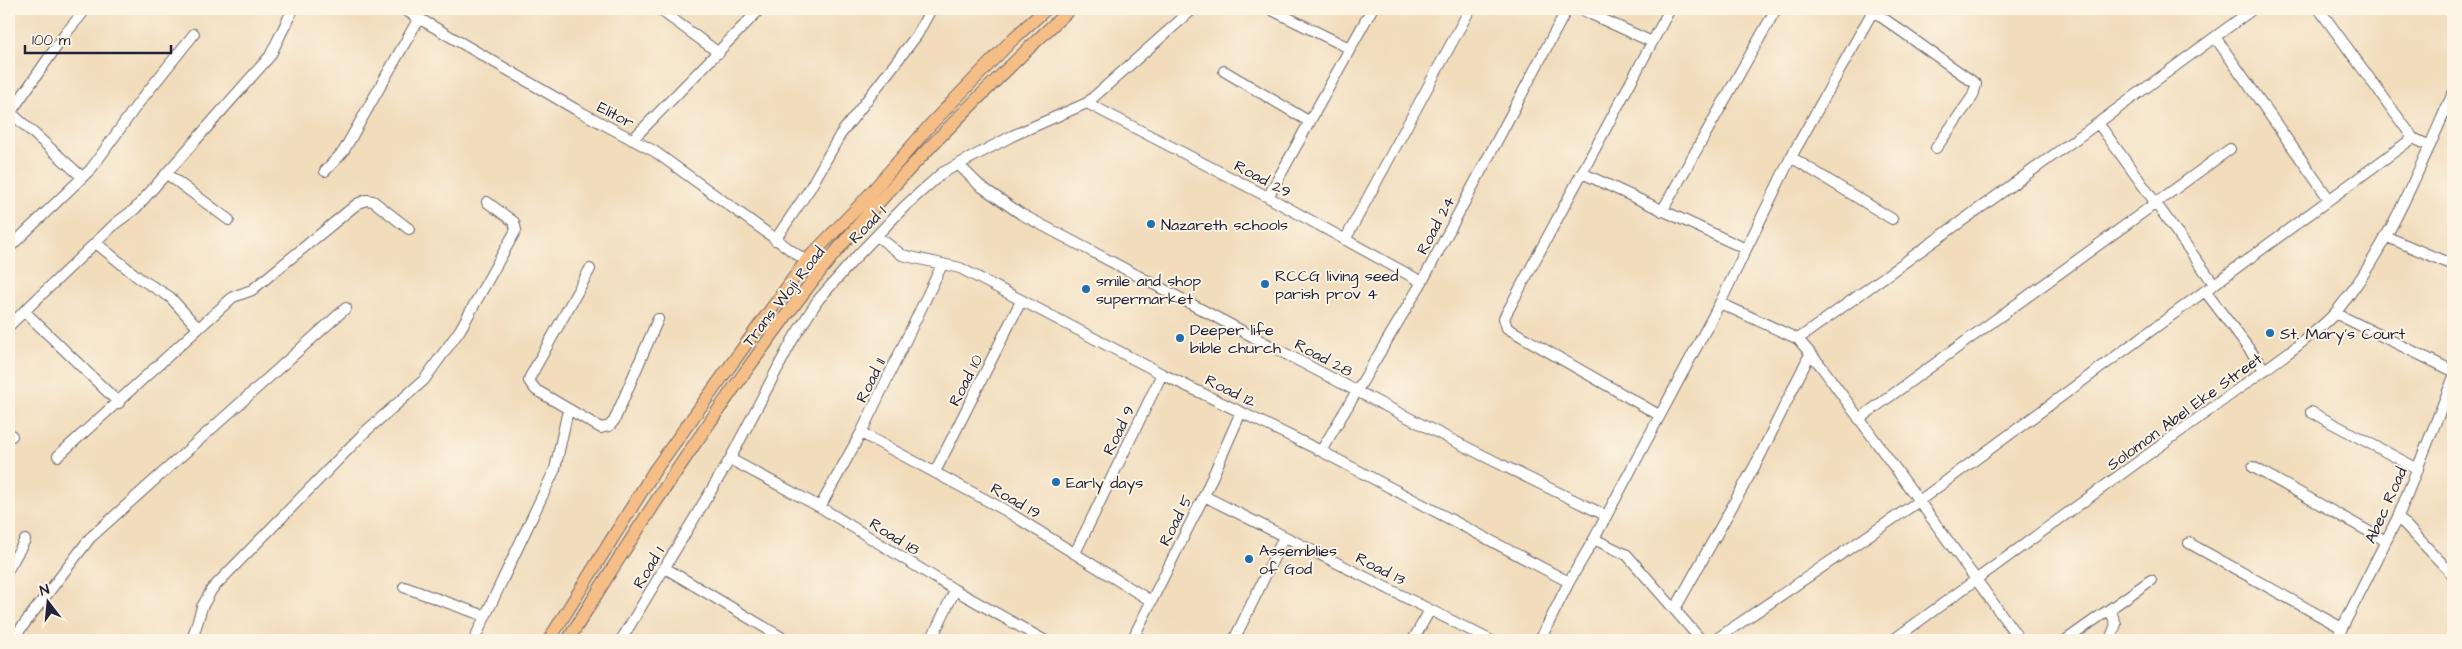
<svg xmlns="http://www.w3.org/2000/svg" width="2462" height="649" font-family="'Architects Daughter',sans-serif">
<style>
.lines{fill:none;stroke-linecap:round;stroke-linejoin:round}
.minor-casing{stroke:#6a6368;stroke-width:12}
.major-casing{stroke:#6a6368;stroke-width:14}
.minor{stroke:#fff;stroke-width:10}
.major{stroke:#f6be87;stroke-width:12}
.poi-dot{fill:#1f6fb2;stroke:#fcf5e5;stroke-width:2}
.labels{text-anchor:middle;stroke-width:4;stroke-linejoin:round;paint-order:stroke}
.street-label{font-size:16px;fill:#22223b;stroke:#fcf5e5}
.poi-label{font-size:16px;fill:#22223b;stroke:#fcf5e5;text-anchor:start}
</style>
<rect width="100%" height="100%" fill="#fcf5e5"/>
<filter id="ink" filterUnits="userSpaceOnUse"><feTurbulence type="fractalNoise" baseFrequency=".02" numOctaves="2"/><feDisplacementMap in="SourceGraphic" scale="10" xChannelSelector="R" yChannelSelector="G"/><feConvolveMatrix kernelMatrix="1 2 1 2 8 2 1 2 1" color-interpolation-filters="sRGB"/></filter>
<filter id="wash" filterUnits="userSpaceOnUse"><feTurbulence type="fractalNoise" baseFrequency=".0096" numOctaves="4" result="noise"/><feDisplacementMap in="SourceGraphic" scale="20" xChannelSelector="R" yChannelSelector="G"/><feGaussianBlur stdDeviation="1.12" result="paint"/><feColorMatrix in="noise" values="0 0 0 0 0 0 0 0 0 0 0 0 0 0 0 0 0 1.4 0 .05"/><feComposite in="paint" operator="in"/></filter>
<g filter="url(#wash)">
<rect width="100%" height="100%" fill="#f1dcbb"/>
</g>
<g filter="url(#ink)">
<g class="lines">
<defs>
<path id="minor" d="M403 9 575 109 654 151 806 261
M659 9 719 53
M1580 9 1652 42
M2319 9 2413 138 2430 146
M1272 10 1349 48
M1873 11 1976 84 1973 96 1936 148
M2215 37 2329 199
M1224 71 1310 122
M1087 103 1268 197 1422 282
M9 111 82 177
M11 112 66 33 86 9
M2098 123 2214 284
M632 140 760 9
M1791 157 1892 219
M960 166 979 185 1021 214C1215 316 1407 421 1605 515
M325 171 343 152 419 18
M1582 173 1746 249
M167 174 229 220
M1268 197 1372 9
M1662 211 1776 9
M877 236 902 255 960 268 1162 374 1321 451 1569 582
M2385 236 2453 265
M775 240 809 190 840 135 917 35 931 9
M1345 240 1470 9
M96 243 139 278 170 297 198 328
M9 248 91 169 137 105 194 34
M590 269 530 377 529 381 536 390 601 428 609 426 614 421 658 319
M2205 291 2265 370
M1720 303 1798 339 1821 366 2020 640
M24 311 119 403
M2335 313 2453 371
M9 326 116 223 135 209 270 56 293 9
M1798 339 2098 123 2253 9
M2311 412 2418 469
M1659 415 1507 328 1504 318 1670 9
M1859 419 2230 149
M9 433 12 436
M861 433 1003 509 1151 601
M1321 451 1422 282 1567 9
M58 456 233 297 252 290 357 204 366 200 373 201 409 229
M730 459 820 507 955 590 1044 640
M2253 467 2386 541
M935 472 1021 301
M1204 496 1490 640
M820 507 861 433 942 265
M2398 517 2453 575
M1594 539 1627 555 1701 640
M2189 543 2342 628
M1075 553 1162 374
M9 568 25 540
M665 568 786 640
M404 587 485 616
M1675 609 1758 460 1810 354
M2110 610 2116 624 2110 640
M12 640 90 538 346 308
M192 640 202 607 212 589 366 431 424 380 460 330 516 230 514 222 487 202
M474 640 555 469 568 410
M621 640 730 459 793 339 818 300 858 255 905 206 942 173 1012 136 1087 103 1193 9
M931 640 955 590
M1132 640 1204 496 1241 412
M1234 640 1284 537
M1413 640 1430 610
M1540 640 1569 582 1594 539 1720 303 1791 157 1874 9
M1715 640 1919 501 2413 138
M1893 640 2296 347C2309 336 2325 325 2336 312 2388 249 2420 167 2453 93
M2066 640 2151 580
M2336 640 2398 517 2453 379"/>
<path id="major" d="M549 640 655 470 806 261 862 203 932 123 1014 38 1046 9
M568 640C624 548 680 463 743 375 783 319 824 263 870 212 933 141 1001 74 1070 9"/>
</defs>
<use href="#minor" class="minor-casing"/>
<use href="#major" class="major-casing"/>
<use href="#minor" class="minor"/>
<use href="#major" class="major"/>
</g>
</g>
<g class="poi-dot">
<circle cx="1151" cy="224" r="5"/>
<circle cx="1265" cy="284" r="5"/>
<circle cx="1086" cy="289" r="5"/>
<circle cx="2270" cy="333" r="5"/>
<circle cx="1180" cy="338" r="5"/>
<circle cx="1056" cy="482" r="5"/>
<circle cx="1249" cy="559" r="5"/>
</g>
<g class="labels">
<g class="street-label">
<text transform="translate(616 114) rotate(28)" y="6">Elitor</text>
<text transform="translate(1263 178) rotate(28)" y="6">Road 29</text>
<text transform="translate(867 224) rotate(-46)" y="6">Road 1</text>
<text transform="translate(1435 225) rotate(-62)" y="6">Road 24</text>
<text transform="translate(783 296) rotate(-52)" y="6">Trans Woji Road</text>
<text transform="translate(1324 357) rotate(28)" y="6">Road 28</text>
<text transform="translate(870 380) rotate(-64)" y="6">Road 11</text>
<text transform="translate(965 380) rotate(-63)" y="6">Road 10</text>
<text transform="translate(1231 390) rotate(26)" y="6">Road 12</text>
<text transform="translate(2184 411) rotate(-36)" y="6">Solomon Abel Eke Street</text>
<text transform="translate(1118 430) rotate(-64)" y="6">Road 9</text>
<text transform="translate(1016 500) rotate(30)" y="6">Road 19</text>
<text transform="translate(2385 505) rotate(-66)" y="6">Abec Road</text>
<text transform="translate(1175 520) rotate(-63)" y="6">Road 5</text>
<text transform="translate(895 536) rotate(32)" y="6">Road 18</text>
<text transform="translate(648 567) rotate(-59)" y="6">Road 1</text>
<text transform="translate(1381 568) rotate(27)" y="6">Road 13</text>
</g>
<g class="poi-label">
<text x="1161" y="230">Nazareth schools</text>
<text x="1275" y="281">RCCG living seed<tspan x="1275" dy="18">parish prov 4</tspan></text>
<text x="1096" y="286">smile and shop<tspan x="1096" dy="18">supermarket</tspan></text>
<text x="1190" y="335">Deeper life<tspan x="1190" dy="18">bible church</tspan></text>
<text x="2280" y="339">St. Mary's Court</text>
<text x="1066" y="488">Early days</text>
<text x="1259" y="556">Assemblies<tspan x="1259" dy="18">of God</tspan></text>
</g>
</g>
<rect width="2462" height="649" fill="none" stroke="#fcf5e5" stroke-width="30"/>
<g transform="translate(48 602) rotate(344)" stroke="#fcf5e5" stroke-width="4" paint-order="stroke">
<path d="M0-4L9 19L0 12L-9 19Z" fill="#22223b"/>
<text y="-8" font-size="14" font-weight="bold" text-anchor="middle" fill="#22223b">N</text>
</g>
<path d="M25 45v8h146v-8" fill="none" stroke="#22223b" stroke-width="2.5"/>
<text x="32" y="45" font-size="15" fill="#22223b" stroke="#fcf5e5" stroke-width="4" paint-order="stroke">100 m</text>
</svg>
